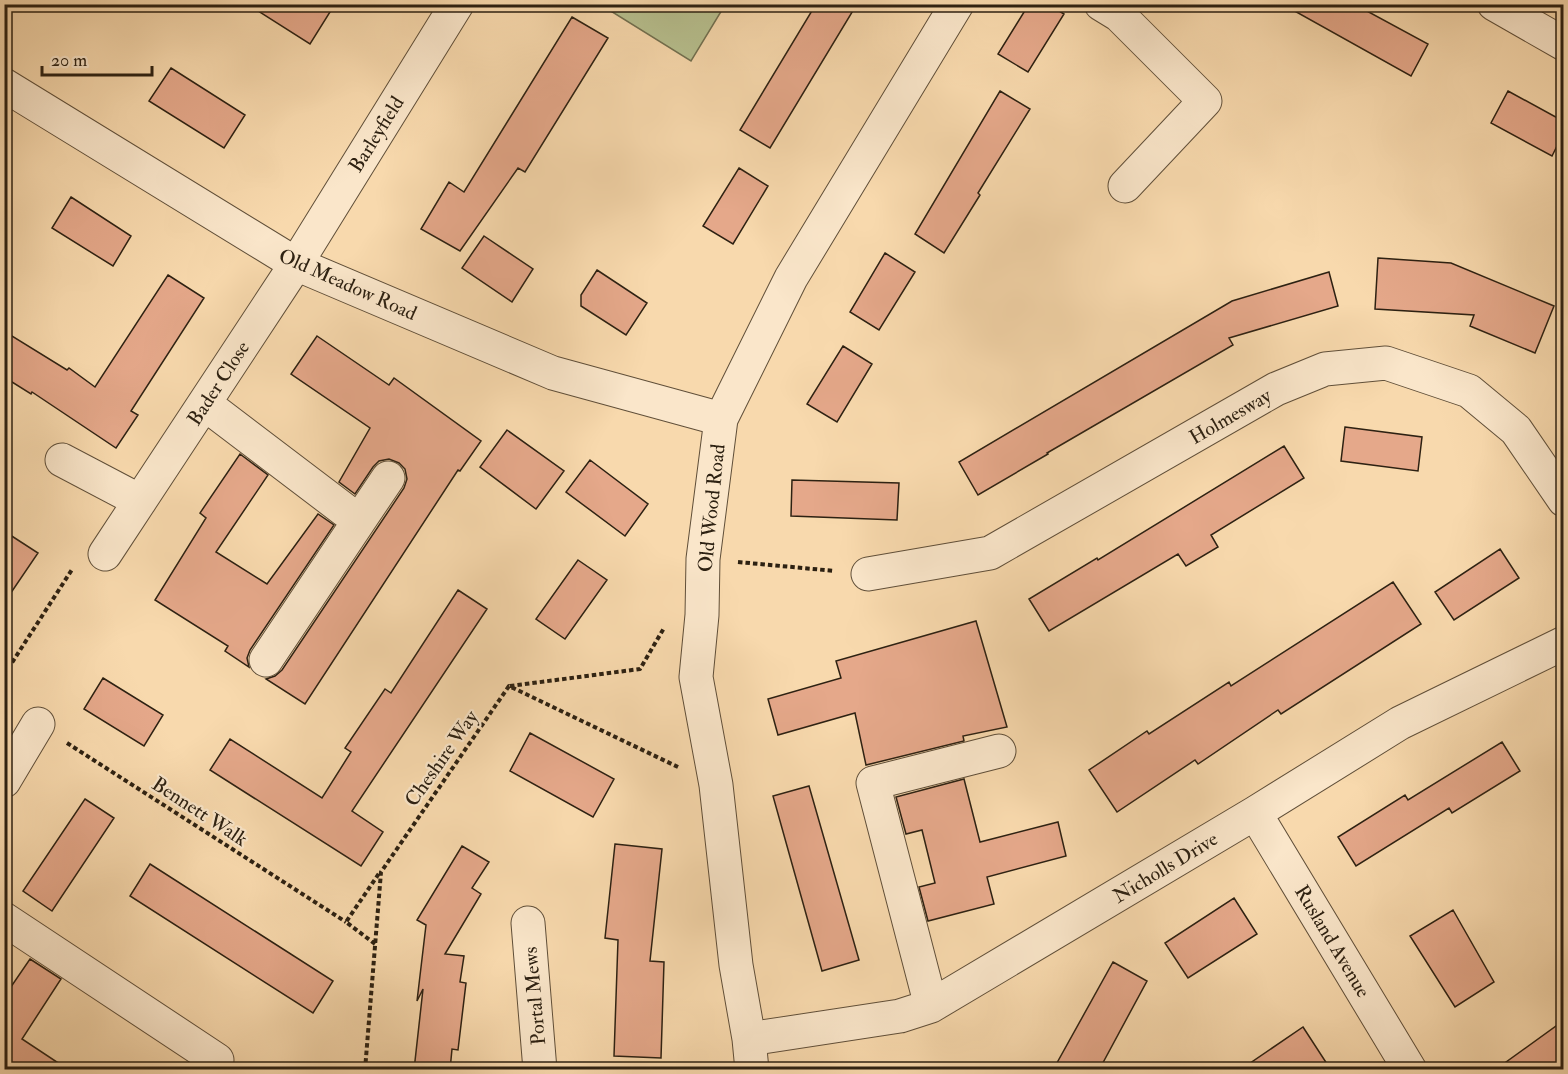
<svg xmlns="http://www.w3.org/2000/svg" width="1568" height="1074" font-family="'IM FELL Double Pica',serif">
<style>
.green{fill:#b7c08f;stroke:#727050;stroke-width:1.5}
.building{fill:#e5a88a;stroke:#2d2112;stroke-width:1.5}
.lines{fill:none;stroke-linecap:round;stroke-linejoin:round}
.minor-casing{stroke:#604f39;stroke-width:35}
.path{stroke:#2d2112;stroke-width:4;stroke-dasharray:4.5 3;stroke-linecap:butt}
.minor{stroke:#fae6ca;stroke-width:33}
.labels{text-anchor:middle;stroke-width:4.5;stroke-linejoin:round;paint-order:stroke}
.street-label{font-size:20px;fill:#2d2112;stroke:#fae6ca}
</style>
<rect width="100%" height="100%" fill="#f8d9ad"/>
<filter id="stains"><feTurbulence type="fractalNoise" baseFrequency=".00333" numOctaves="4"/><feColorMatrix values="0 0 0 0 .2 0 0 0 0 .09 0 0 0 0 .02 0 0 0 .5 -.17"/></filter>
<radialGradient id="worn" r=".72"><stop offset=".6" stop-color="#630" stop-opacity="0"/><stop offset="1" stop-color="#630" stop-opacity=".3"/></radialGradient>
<path class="green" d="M601 5H725L691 61Z"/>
<path class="building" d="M247 4H335L310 44Z
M816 4H857L770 148 740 130Z
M1029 4H1048L1064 14 1028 72 998 54Z
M1282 4H1354L1428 44 1411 76Z
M572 17 608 38 525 172 518 168 460 251 421 229 449 182 464 192Z
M171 68 245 115 224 148 149 101Z
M1000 91 1030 109 978 193 980 195 944 253 915 234Z
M1508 91 1563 121V134L1552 156 1491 123Z
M739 168 768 186 733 244 703 226Z
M71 197 131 236 113 266 52 228Z
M484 236 533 269 512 302 462 268Z
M885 253 915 272 879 330 850 312Z
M1378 258 1451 263 1554 306 1535 353 1470 326 1474 315 1375 309Z
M597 270 647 303 626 335 581 306V295Z
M1329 272 1338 306 1229 338 1233 345 1047 453 1048 454 978 495 959 462 1232 301Z
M168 275 204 298 131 411 138 415 116 448 32 392 31 394 4 377V331L67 370 69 368 95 387Z
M317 336 389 385 394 378 481 441 460 471 458 470 305 704 266 679 275 676 282 670 404 488 407 479 405 469 399 463 389 459 379 461 373 467 355 494 339 482 370 428 291 374Z
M843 346 872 364 837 422 807 404Z
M1345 427 1422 437 1418 471 1341 461Z
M507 430 564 471 536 509 480 467Z
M1284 446 1304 478 1211 535 1218 547 1186 566 1178 554 1049 631 1029 599 1097 558 1098 560Z
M240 454 268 475 216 552 267 584 318 514 334 525 250 650 247 658 249 667 225 651 228 646 155 600 206 518 200 513Z
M590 460 648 504 625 536 566 492Z
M792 480 899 483 897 520 791 516Z
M4 531 38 553 4 603Z
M1500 549 1519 578 1454 620 1435 592Z
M578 560 607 580 565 639 536 619Z
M1393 582 1421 624 1281 714 1278 710 1198 764 1195 760 1117 812 1089 770 1147 731 1149 734 1229 682 1231 686Z
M458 590 487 609 352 811 383 832 361 866 210 770 230 739 322 798 351 752 345 748 385 689 391 693Z
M976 621 1007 727 963 736 964 741 866 765 855 713 778 735 768 699 841 678 836 661Z
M103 678 163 715 144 746 84 709Z
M530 733 614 779 593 817 510 771Z
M1502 742 1520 771 1452 813 1449 808 1356 866 1338 837 1405 795 1408 800Z
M964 779 980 842 1058 822 1066 856 987 877 994 904 928 921 919 887 935 883 922 830 906 834 896 797Z
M809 786 859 960 822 971 773 796Z
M85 799 114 818 52 911 23 891Z
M615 844 662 849 650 961 664 962 661 1058 614 1056 618 940 605 938Z
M462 846 489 862 472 888 481 894 445 954 464 956 460 982 466 983 458 1050 452 1049 450 1070H414L423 989 417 1001 426 925 417 920Z
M150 864 333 981 313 1013 130 896Z
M1234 898 1257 934 1188 978 1165 943Z
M1453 910 1494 982 1455 1007 1410 936Z
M30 959 61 979 22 1039 69 1070H4V997Z
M1113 962 1147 981 1099 1070H1053Z
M1563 1021V1070H1495Z
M1303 1027 1331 1070H1240Z"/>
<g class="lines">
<defs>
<path id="minor" d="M1101 4 1119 15 1205 101 1125 186
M1494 4 1564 44
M4 85 296 264 553 373 721 419
M205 404 359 521 388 478
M62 460 140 501
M105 554 296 264 457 4
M868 574 990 553 1276 389 1325 369 1386 363 1469 391 1516 430 1564 500
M266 660 359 521
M4 781 38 724
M1255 813 1410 1070
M4 919 217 1060
M528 923 540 1070
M931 1006 873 783 999 751
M749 1039 900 1016 931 1006 1255 813 1400 723 1564 643
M752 1070 749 1039 736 965 716 785 696 677 702 615 703 559 721 419 791 278 957 4"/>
</defs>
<use href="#minor" class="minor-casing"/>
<path class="path" d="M738 562 835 571
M4 675 73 568
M510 686 640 669 664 628
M67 743 346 922
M375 944 346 922 380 872
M365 1070 381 872 509 686 678 767"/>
<use href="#minor" class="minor"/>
</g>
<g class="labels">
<g class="street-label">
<text transform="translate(376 134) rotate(-58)" y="7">Barleyfield</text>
<text transform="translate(348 284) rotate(24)" y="7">Old Meadow Road</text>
<text transform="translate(218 383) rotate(-57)" y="7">Bader Close</text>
<text transform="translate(1230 416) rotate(-30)" y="7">Holmesway</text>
<text transform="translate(711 508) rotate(-84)" y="7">Old Wood Road</text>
<text transform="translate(441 758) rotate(-55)" y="7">Cheshire Way</text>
<text transform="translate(200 811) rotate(33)" y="7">Bennett Walk</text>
<text transform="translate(1165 867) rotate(-31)" y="7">Nicholls Drive</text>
<text transform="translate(1333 941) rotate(59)" y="7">Rusland Avenue</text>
<text transform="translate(534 996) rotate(-95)" y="7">Portal Mews</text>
</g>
</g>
<rect width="1568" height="1074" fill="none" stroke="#f8d9ad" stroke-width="24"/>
<rect x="6" y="6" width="1556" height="1062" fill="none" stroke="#2d2112" stroke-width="3"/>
<rect x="12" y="12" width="1544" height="1050" fill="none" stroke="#2d2112" stroke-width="1.5"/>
<path d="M42 66v9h110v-9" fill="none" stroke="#2d2112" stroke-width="3"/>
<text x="51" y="66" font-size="18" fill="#2d2112" stroke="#fae6ca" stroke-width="4.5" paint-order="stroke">20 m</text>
<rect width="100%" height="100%" filter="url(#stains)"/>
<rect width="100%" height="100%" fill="url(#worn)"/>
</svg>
